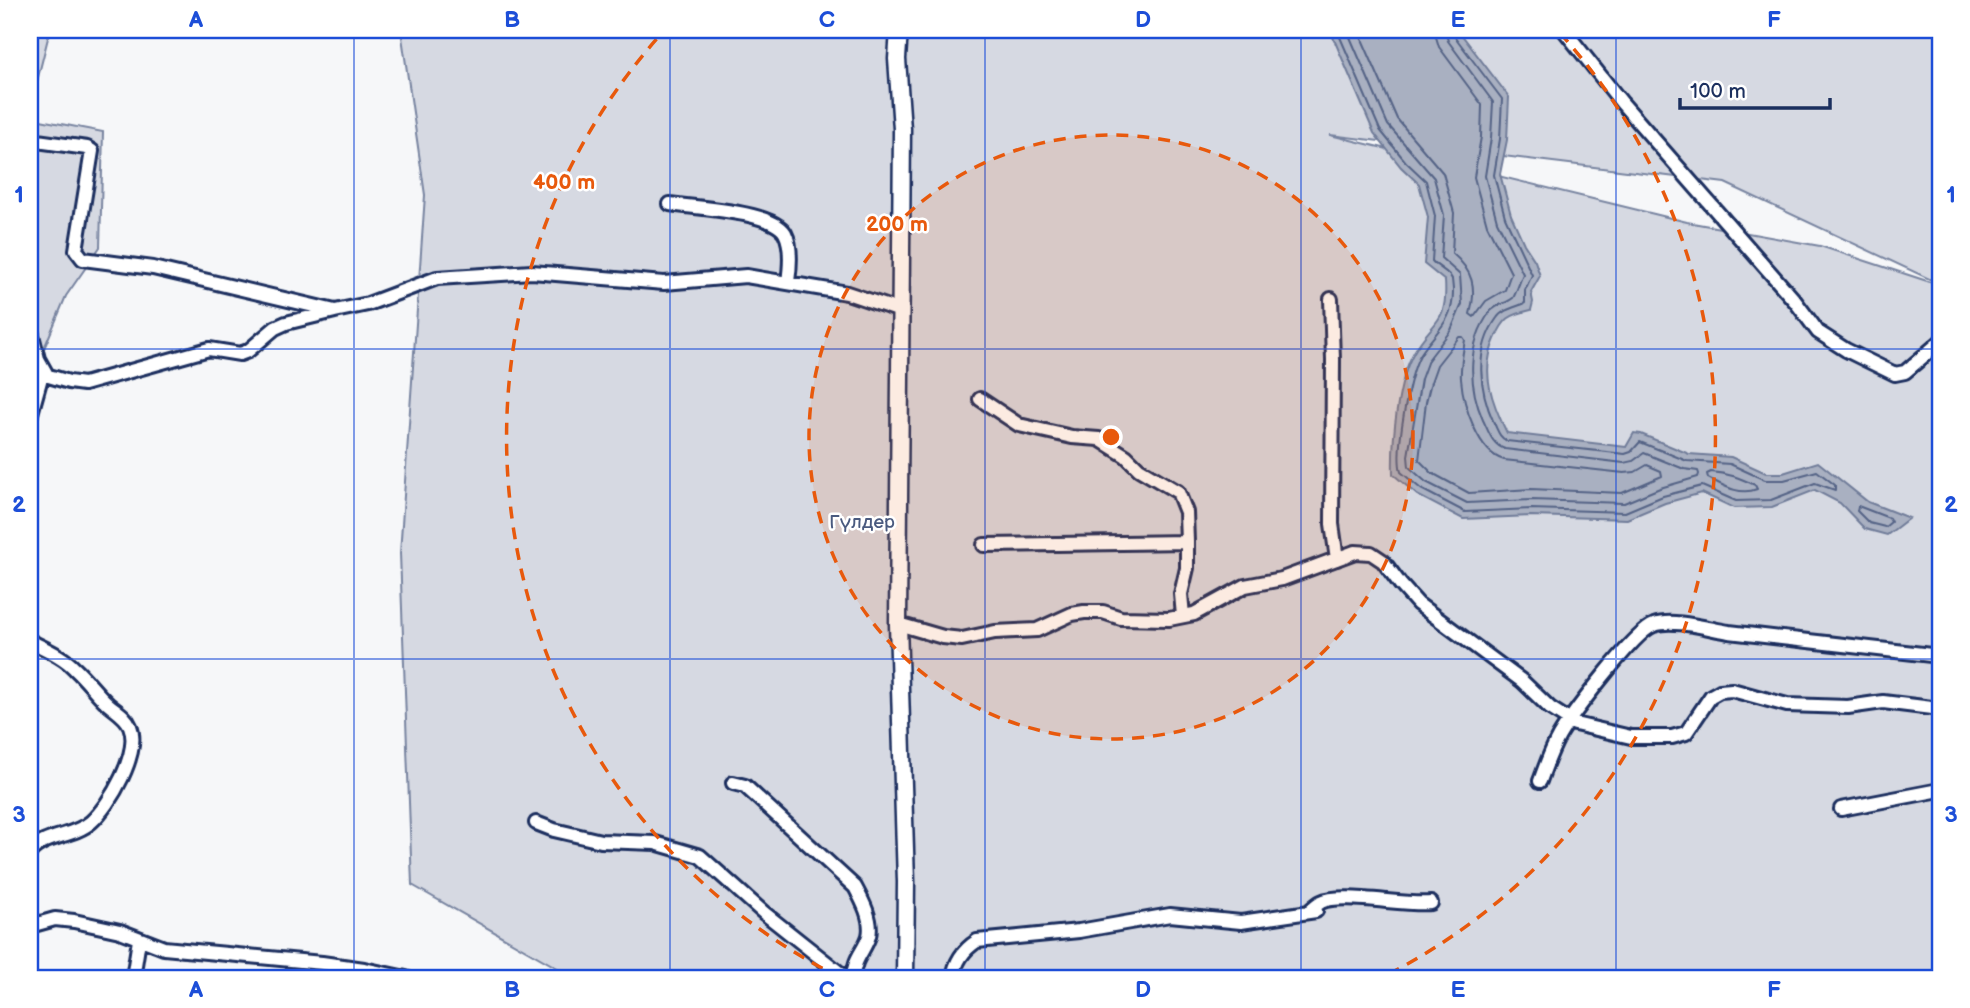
<svg xmlns="http://www.w3.org/2000/svg" width="1970" height="1008" font-family="'Balsamiq Sans',sans-serif">
<style>
.green{fill:#d6d9e2;stroke:#7884a0;stroke-width:2}
.water{fill:#a9b0c1;stroke:#707c99;stroke-width:2}
.lines{fill:none;stroke-linecap:round;stroke-linejoin:round}
.shore{stroke:#546386;stroke-width:2}
.minor-casing{stroke:#1b2f5e;stroke-width:18}
.major-casing{stroke:#1b2f5e;stroke-width:21}
.minor{stroke:#fff;stroke-width:12}
.major{stroke:#fff;stroke-width:16}
.grid{fill:none;stroke:#1d4ed8;stroke-width:2;stroke-opacity:0.55}
.ring{fill:none;stroke:#e8590c;stroke-width:3.5;stroke-dasharray:12 9}
.labels{text-anchor:middle;stroke-width:5;stroke-linejoin:round;paint-order:stroke}
.park-label{font-size:19px;fill:#4a5a7f;stroke:#fff}
.centre{fill:#e8590c;stroke:#fff;stroke-width:3.5}
.ring-label{font-size:21px;text-anchor:middle;font-weight:bold;fill:#e8590c;stroke:#fff;stroke-width:5;stroke-linejoin:round;paint-order:stroke}
.neatline{fill:none;stroke:#1d4ed8;stroke-width:2.5}
.grid-label{font-size:23px;text-anchor:middle;font-weight:bold;fill:#1d4ed8}
</style>
<rect width="100%" height="100%" fill="#f6f7f9"/>
<filter id="ink" filterUnits="userSpaceOnUse"><feTurbulence type="fractalNoise" baseFrequency=".0143" numOctaves="2"/><feDisplacementMap in="SourceGraphic" scale="14" xChannelSelector="R" yChannelSelector="G"/><feConvolveMatrix kernelMatrix="1 2 1 2 8 2 1 2 1" color-interpolation-filters="sRGB"/></filter>
<g filter="url(#ink)">
<path class="green" d="M30 30H50L30 109Z
M401 30H1940V284L1725 183 1330 135 1687 222 1820 246 1930 282 1940 288V978H575L412 885 400 553 425 195Z
M30 118 103 132 100 247 66 296 30 382Z"/>
<path class="water" d="M1330 30H1458L1509 97 1507 140 1500 174 1511 215 1524 244 1535 261 1540 276 1531 292 1533 302 1531 310C1509 315 1504 318 1495 339 1480 372 1492 403 1507 433L1626 447 1634 433 1641 434 1689 454 1731 457 1766 473H1783L1818 462 1868 502 1909 518 1887 535 1865 529 1840 503 1815 490 1772 507 1734 508 1702 493 1665 503 1627 519 1531 516 1463 519 1417 495 1393 474C1392 440 1397 382 1414 352 1432 320 1448 325 1445 281L1424 264 1428 217 1419 184 1401 167 1374 133Z"/>
<g class="lines">
<path class="shore" d="M1337 30 1380 130 1406 162 1426 181 1435 216 1432 261C1437 267 1449 272 1452 279 1452 280 1453 288 1453 290 1454 322 1435 331 1420 355 1409 375 1395 450 1401 472L1421 489 1465 512 1531 509 1625 512 1663 496 1702 486 1736 501 1771 500 1815 483 1835 490V485L1817 471 1784 480H1765L1730 464 1687 461 1640 442 1631 452 1625 454 1507 441C1499 437 1498 431 1494 423 1479 390 1474 350 1497 318 1503 309 1517 307 1525 303V290L1532 275 1505 217 1494 175 1500 139 1502 99 1455 37 1453 30
M1347 30 1388 125 1434 178 1444 215 1441 258 1460 275 1462 304 1451 330 1428 360 1421 379 1408 456 1409 467 1426 482 1467 503 1531 500 1624 503 1660 488 1698 477 1699 474 1698 471 1684 469 1644 453 1633 461 1624 463 1505 449C1492 445 1489 432 1483 420 1468 386 1467 343 1490 312 1496 304 1506 304 1513 298 1515 296 1521 278 1523 274L1497 221 1485 176 1491 138 1493 102 1448 41 1445 30
M1358 30 1397 119 1443 173 1454 213 1452 253C1473 271 1477 287 1470 314L1474 317 1486 301 1505 290 1511 273 1487 225 1474 177 1481 137 1482 105 1439 47 1434 30
M1459 337H1463L1465 340C1463 352 1460 367 1461 379 1463 404 1478 453 1504 460L1624 473 1635 472 1647 465 1661 471 1662 476 1622 493 1531 489 1469 493 1432 473 1419 460 1426 402 1431 382 1437 365Z
M1711 472C1728 473 1740 478 1755 485L1757 489C1740 496 1724 486 1708 478L1707 474Z
M1858 506 1889 518 1891 522 1885 527 1869 523 1857 511Z"/>
<defs>
<path id="minor" d="M1564 30 1622 103 1795 301 1818 332 1846 350 1895 374 1905 372 1940 342
M30 140 87 148 92 151 76 250 83 259 153 268 335 311 368 304 437 278 532 272 664 283 746 276 847 293 901 311
M670 204C695 208 772 211 785 233 792 246 790 268 788 282
M1331 299 1333 360 1332 524 1337 559
M30 327 38 359 47 375
M980 399 1019 425 1072 437 1099 439 1126 456 1139 469 1178 492 1186 512 1187 542V568L1181 594 1183 616
M30 417 42 374 69 382 84 384 209 349 240 354 248 351 275 328 286 323 335 311
M984 545 1187 542
M898 624 943 637 962 639 995 632 1037 630 1072 614 1084 612H1103L1121 618 1169 619 1194 614 1245 586 1282 579 1355 552 1371 553 1383 561 1401 585 1418 604 1522 681 1550 708 1575 724 1631 737H1672L1686 733 1711 696 1720 691 1732 690 1787 705 1848 707 1883 702 1940 709
M30 641C45 649 63 656 75 669 87 680 96 693 108 704 116 711 126 716 130 726 141 752 110 805 91 822 74 837 44 835 30 852
M1540 781C1546 765 1551 750 1559 736 1571 716 1635 631 1654 625 1673 618 1709 629 1729 632L1940 656
M733 783 745 786 855 887C862 900 873 920 869 936 864 952 854 957 853 978
M1841 809 1940 790
M536 823 554 830 601 841 655 843 700 856 764 913 846 978
M1308 912C1312 909 1316 905 1321 902 1341 892 1405 906 1431 903
M30 926 55 919 74 921 120 931 164 948 322 963 364 969 406 978
M133 978 139 940
M953 978C955 962 963 950 977 941L1079 931 1170 915 1241 922 1316 911"/>
<path id="major" d="M899 30 897 59 902 129 898 624 906 882 905 978"/>
</defs>
<use href="#minor" class="minor-casing"/>
<use href="#major" class="major-casing"/>
<use href="#minor" class="minor"/>
<use href="#major" class="major"/>
</g>
</g>
<path class="grid" d="M354 30V978M670 30V978M985 30V978M1301 30V978M1616 30V978M30 349H1940M30 659H1940"/>
<circle cx="1111" cy="437" r="302" fill="#e8590c" fill-opacity=".12"/>
<g class="ring">
<circle cx="1111" cy="437" r="302"/>
<path d="M841 978A604 604 0 0 1 662 33M1560 33A604 604 0 0 1 1381 978"/>
</g>
<g class="labels">
<g class="park-label">
<text x="862" y="528">Гүлдер</text>
</g>
</g>
<circle cx="1111" cy="437" r="10" class="centre"/>
<g class="ring-label">
<text x="564" y="189">400 m</text>
<text x="897" y="231">200 m</text>
</g>
<rect width="1970" height="1008" fill="none" stroke="#fff" stroke-width="77"/>
<path d="M1680 98v10h150v-10" fill="none" stroke="#1b2f5e" stroke-width="3.5"/>
<text x="1690" y="98" font-size="21" fill="#1b2f5e" stroke="#ffffff" stroke-width="5" paint-order="stroke">100 m</text>
<rect x="38" y="38" width="1894" height="932" class="neatline"/>
<g class="grid-label">
<text x="196" y="27">A</text>
<text x="512" y="27">B</text>
<text x="827" y="27">C</text>
<text x="1143" y="27">D</text>
<text x="1458" y="27">E</text>
<text x="1774" y="27">F</text>
<text x="19" y="202">1</text>
<text x="1951" y="202">1</text>
<text x="19" y="512">2</text>
<text x="1951" y="512">2</text>
<text x="19" y="822">3</text>
<text x="1951" y="822">3</text>
<text x="196" y="997">A</text>
<text x="512" y="997">B</text>
<text x="827" y="997">C</text>
<text x="1143" y="997">D</text>
<text x="1458" y="997">E</text>
<text x="1774" y="997">F</text>
</g>
</svg>
